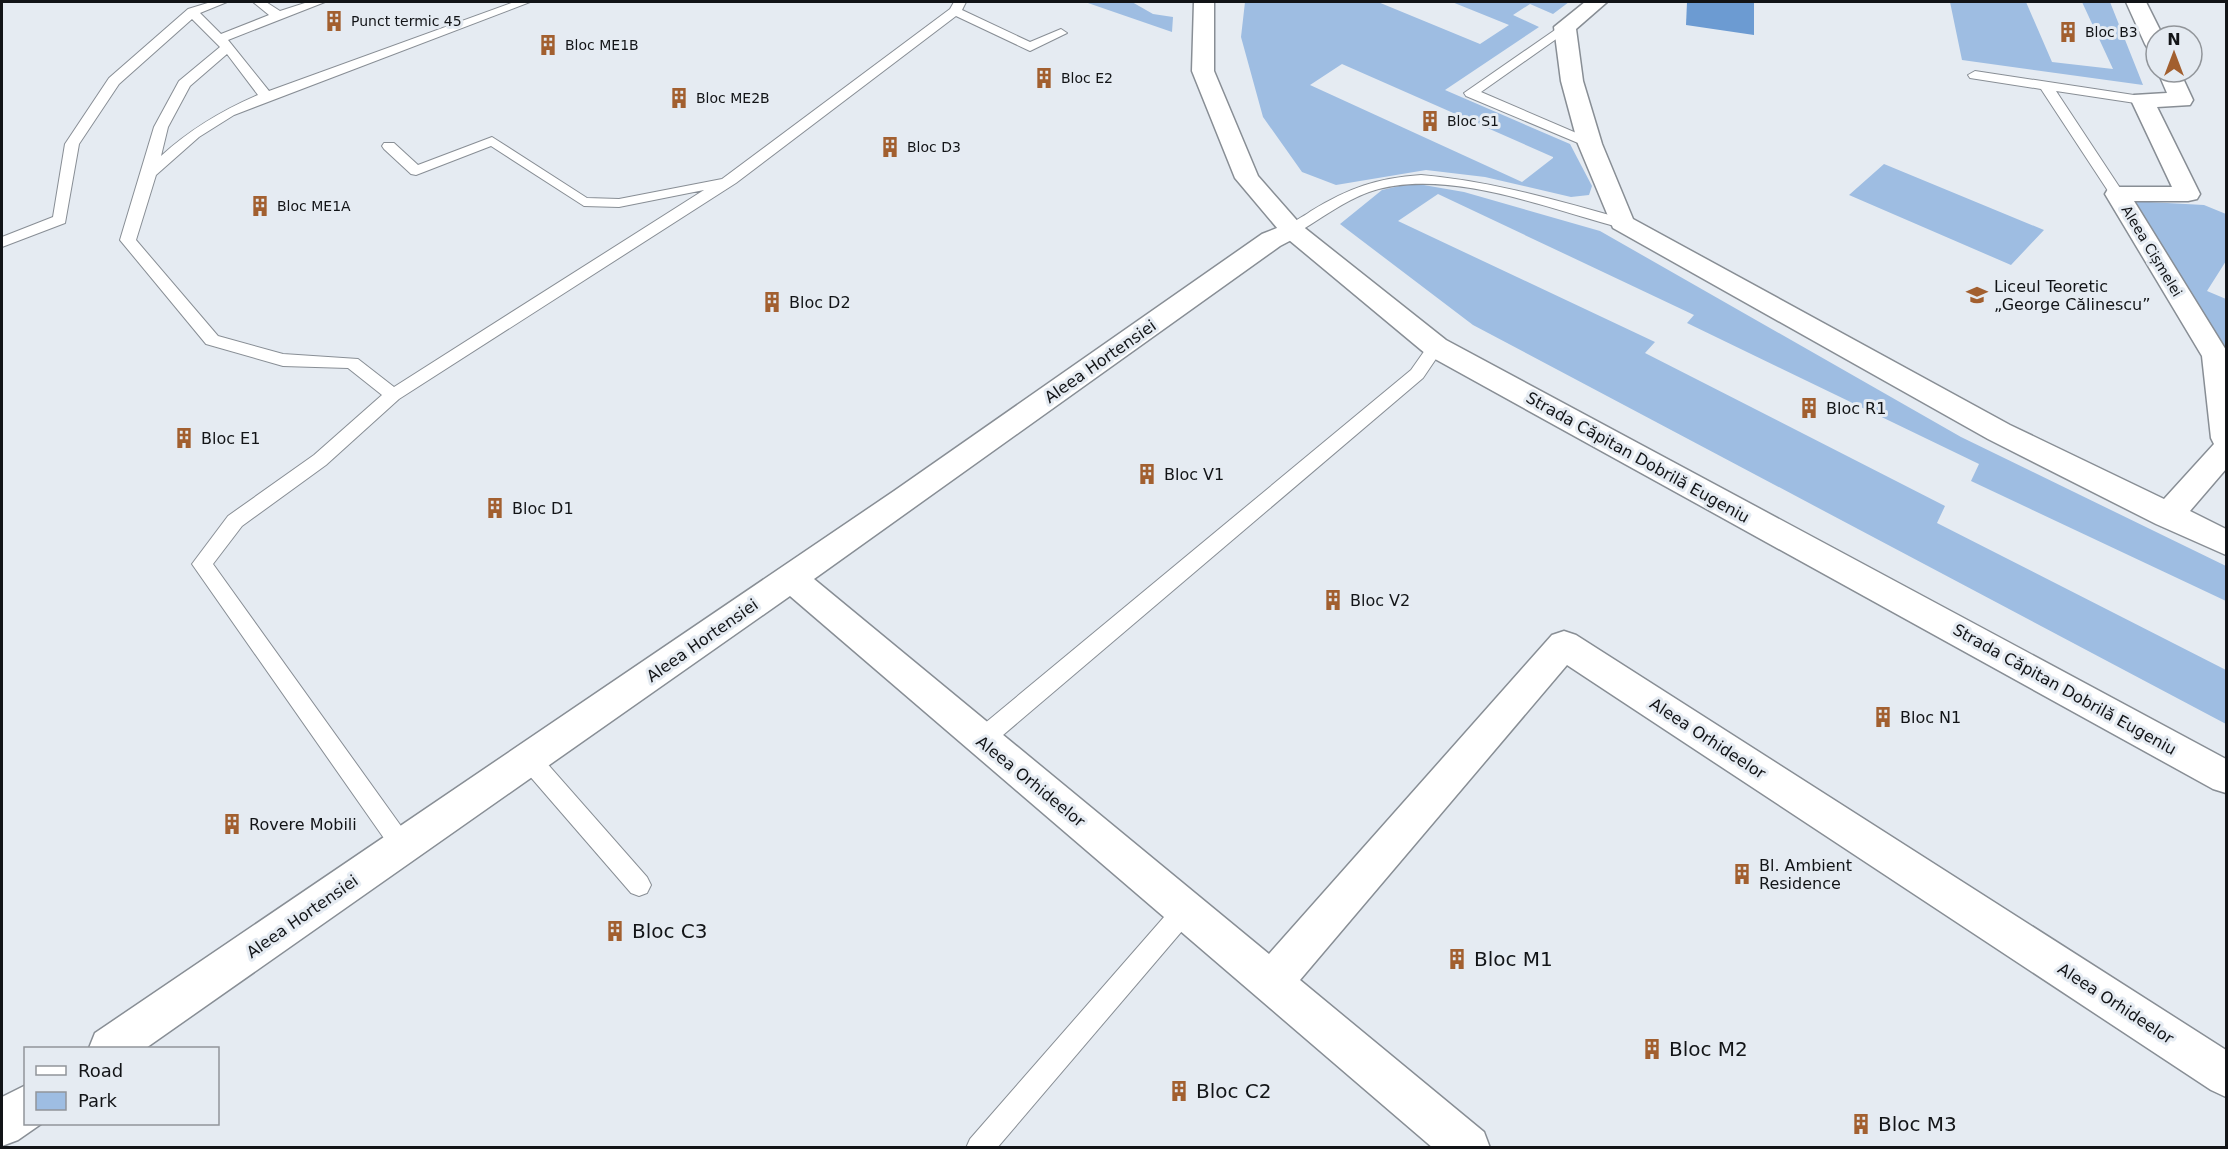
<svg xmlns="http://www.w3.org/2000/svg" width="2228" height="1149" font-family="'DejaVu Sans',sans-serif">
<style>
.green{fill:#9ebde2;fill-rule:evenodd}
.water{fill:#6c9bd2}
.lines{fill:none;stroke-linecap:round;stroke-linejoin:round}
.service-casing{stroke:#888e95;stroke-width:2}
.minor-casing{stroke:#888e95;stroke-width:3}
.tertiary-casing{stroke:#888e95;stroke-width:3}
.service{fill:#fff;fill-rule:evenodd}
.minor{fill:#fff;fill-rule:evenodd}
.tertiary{fill:#fff;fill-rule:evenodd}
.labels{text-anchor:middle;stroke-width:6;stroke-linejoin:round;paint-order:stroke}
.far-poi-label{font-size:14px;fill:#121417;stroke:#e5ebf2;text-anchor:start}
.far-street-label{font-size:14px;fill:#121417;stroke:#e5ebf2}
.poi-label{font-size:16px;fill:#121417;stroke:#e5ebf2;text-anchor:start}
.street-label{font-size:16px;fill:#121417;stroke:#e5ebf2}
.near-poi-label{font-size:20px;fill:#121417;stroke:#e5ebf2;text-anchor:start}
</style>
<rect width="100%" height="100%" fill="#e5ebf2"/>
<path class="green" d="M1085 2H1132L1153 14 1173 17 1172 32Z
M1245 2H1378L1480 44 1509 25 1452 2H1569L1553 14 1530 4 1513 15 1539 27 1445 90 1570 144 1592 186 1589 195 1571 197 1485 177 1426 170 1336 185 1302 172 1263 117 1241 37ZM1342 64 1553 157V158L1522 182 1310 85Z
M1950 2H2026L2052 62 2113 69 2082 2H2110L2143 85 1962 60Z
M1884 164 2044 230 2011 265 1849 195Z
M1412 183 1464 192 1600 231 1961 437 2226 566V601L1971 481 1979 464 1687 323 1694 315 1438 194 1398 221 1655 342 1645 353 1945 506 1937 523 2226 670V724L1473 325 1340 224 1382 190Z
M2130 201 2204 205 2226 214V261L2207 291 2226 299V348Z"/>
<path class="water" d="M1687 2H1754V35L1686 25Z"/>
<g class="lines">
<defs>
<path id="service" d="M211 2H227L200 13 221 34 269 15 253 2H266L280 11 308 2H325L228 40 269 91 514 2H530L234 115 199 137 156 175 136 240 218 336 283 354 358 359 394 387 704 190 619 207 584 206 491 146 416 175 411 174 384 149 382 146 384 143H394L418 165 492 137 587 198 619 199 722 179 950 9 954 2H966L962 10 1030 42 1061 29 1067 33 1030 51 956 16 736 183 399 399 326 465 242 526 213 564 411 840 414 847 411 854 403 857 395 854 192 564 228 516 314 455 382 395 348 368 283 366 206 344 120 240 154 127 179 81 220 47 192 19 119 84 79 144 65 223 2 247V237L53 217 65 144 109 78 188 9ZM227 54 258 95C221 111 191 129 161 156L168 127 190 86Z
M1565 23 1569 24 1571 27 1569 30 1481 92 1595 141 1597 144 1590 148 1466 96 1464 93Z
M1975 71 2147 97 2149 100 2147 103 2142 104 2056 91 2124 194 2122 197H2112L2041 89 1970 78 1968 75Z
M1421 175C1492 181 1559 201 1627 220L1630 223 1622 228C1549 209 1444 166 1369 192 1344 201 1320 219 1297 233L1292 235 1284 230C1291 222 1303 217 1311 211 1349 188 1377 178 1421 175Z
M1436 341 1442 343 1444 347 1423 378 989 747 981 749 973 747 970 740 973 733 1411 370 1430 343Z
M529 749 537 752 647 877 651 885 647 893 639 896 631 893 521 766 518 759 521 752Z
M1186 898 1194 901 1198 909 1194 917 997 1148H966L970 1139 1178 901Z"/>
<path id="minor" d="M1585 2H1607L1576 29 1583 81 1602 144 1633 219 2010 425 2164 499 2214 444 2211 438 2202 356 2105 194 2108 189 2117 187H2172L2131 100 2134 95 2167 93 2158 72H2180L2193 100 2190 105 2157 107 2200 194 2197 199 2188 201H2134L2226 350V469L2190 511 2226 529V555L2156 524 1988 439 1613 228 1578 144 1561 81 1554 27Z
M2126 2H2146L2163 36H2156V50L2148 49 2145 44Z
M1292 222 1301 225 1305 230 1301 235 1280 246 814 579 1269 954 1552 635 1564 631 1576 635 2226 1050V1097L2211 1090 1567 665 1300 980 1484 1132 1490 1148H1433L790 596 146 1048H89L95 1033 894 491 1262 234Z
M26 1085V1124H41L18 1140 2 1146V1097Z"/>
<path id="tertiary" d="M1194 2H1214V71L1258 176 1301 225 1446 340 2226 759V793L2213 789 1426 354 1283 235 1235 178 1192 71Z"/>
</defs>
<use href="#service" class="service-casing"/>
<use href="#minor" class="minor-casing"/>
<use href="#tertiary" class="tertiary-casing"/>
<use href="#service" class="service"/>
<use href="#minor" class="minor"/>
<use href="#tertiary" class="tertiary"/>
</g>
<defs>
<symbol id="building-bare" viewBox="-9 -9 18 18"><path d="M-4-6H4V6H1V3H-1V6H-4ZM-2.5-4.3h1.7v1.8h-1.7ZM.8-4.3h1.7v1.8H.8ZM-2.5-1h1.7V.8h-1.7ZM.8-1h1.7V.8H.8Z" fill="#a25f2f" stroke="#e5ebf2" stroke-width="2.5" paint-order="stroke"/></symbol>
<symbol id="school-bare" viewBox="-9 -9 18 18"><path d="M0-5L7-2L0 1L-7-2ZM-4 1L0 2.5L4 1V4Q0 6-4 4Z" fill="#a25f2f" stroke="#e5ebf2" stroke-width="2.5" paint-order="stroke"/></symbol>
</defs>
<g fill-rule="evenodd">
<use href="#building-bare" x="319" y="6" width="30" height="30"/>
<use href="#building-bare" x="2053" y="17" width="30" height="30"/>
<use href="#building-bare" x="533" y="30" width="30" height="30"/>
<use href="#building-bare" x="1029" y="63" width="30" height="30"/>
<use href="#building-bare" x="664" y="83" width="30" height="30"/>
<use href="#building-bare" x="1415" y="106" width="30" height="30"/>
<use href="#building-bare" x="875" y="132" width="30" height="30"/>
<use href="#building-bare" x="245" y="191" width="30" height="30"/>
<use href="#school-bare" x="1962" y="280" width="30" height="30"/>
<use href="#building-bare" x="757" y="287" width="30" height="30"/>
<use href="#building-bare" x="1794" y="393" width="30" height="30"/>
<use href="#building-bare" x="169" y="423" width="30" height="30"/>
<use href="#building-bare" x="1132" y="459" width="30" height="30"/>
<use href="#building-bare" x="480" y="493" width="30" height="30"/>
<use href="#building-bare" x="1318" y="585" width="30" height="30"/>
<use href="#building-bare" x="1868" y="702" width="30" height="30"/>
<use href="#building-bare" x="217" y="809" width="30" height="30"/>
<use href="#building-bare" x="1727" y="859" width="30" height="30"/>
<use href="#building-bare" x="600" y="916" width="30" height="30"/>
<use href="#building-bare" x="1442" y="944" width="30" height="30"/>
<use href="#building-bare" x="1637" y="1034" width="30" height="30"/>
<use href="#building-bare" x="1164" y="1076" width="30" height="30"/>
<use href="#building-bare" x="1846" y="1109" width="30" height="30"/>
</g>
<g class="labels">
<g class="far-poi-label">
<text x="351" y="26">Punct termic 45</text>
<text x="2085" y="37">Bloc B3</text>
<text x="565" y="50">Bloc ME1B</text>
<text x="1061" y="83">Bloc E2</text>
<text x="696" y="103">Bloc ME2B</text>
<text x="1447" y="126">Bloc S1</text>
<text x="907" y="152">Bloc D3</text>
<text x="277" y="211">Bloc ME1A</text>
</g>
<g class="far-street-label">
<text transform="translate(2152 251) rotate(59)" y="5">Aleea Cișmelei</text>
</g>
<g class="poi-label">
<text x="1994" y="292">Liceul Teoretic<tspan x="1994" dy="18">„George Călinescu”</tspan></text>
<text x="789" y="308">Bloc D2</text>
<text x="1826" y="414">Bloc R1</text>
<text x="201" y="444">Bloc E1</text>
<text x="1164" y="480">Bloc V1</text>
<text x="512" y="514">Bloc D1</text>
<text x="1350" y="606">Bloc V2</text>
<text x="1900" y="723">Bloc N1</text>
<text x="249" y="830">Rovere Mobili</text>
<text x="1759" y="871">Bl. Ambient<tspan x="1759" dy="18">Residence</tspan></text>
</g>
<g class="street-label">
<text transform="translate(1100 361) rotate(-35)" y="6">Aleea Hortensiei</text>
<text transform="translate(1638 457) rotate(29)" y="6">Strada Căpitan Dobrilă Eugeniu</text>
<text transform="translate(702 640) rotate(-35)" y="6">Aleea Hortensiei</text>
<text transform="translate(2065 689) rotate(29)" y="6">Strada Căpitan Dobrilă Eugeniu</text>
<text transform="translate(1708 738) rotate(33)" y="6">Aleea Orhideelor</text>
<text transform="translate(1031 781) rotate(39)" y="6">Aleea Orhideelor</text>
<text transform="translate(302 916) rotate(-35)" y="6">Aleea Hortensiei</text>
<text transform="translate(2116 1003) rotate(33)" y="6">Aleea Orhideelor</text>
</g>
<g class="near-poi-label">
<text x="632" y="938">Bloc C3</text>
<text x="1474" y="966">Bloc M1</text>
<text x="1669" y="1056">Bloc M2</text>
<text x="1196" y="1098">Bloc C2</text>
<text x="1878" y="1131">Bloc M3</text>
</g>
</g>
<rect width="2228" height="1149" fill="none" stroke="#121417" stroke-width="6"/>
<rect x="24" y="1047" width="195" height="78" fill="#e5ebf2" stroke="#91959a" stroke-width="1.5"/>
<rect x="36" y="1066" width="30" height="9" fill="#ffffff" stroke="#91959a" stroke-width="1.5"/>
<text x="78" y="1077" font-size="18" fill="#121417">Road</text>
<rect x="36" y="1092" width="30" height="18" fill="#9ebde2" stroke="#91959a" stroke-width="1.5"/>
<text x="78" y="1107" font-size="18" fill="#121417">Park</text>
<g transform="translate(2174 54)"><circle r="28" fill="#e5ebf2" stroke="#91959a" stroke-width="1.5"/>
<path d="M0-4.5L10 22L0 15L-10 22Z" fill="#a25f2f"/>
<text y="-9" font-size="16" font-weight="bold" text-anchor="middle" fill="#121417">N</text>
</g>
</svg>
